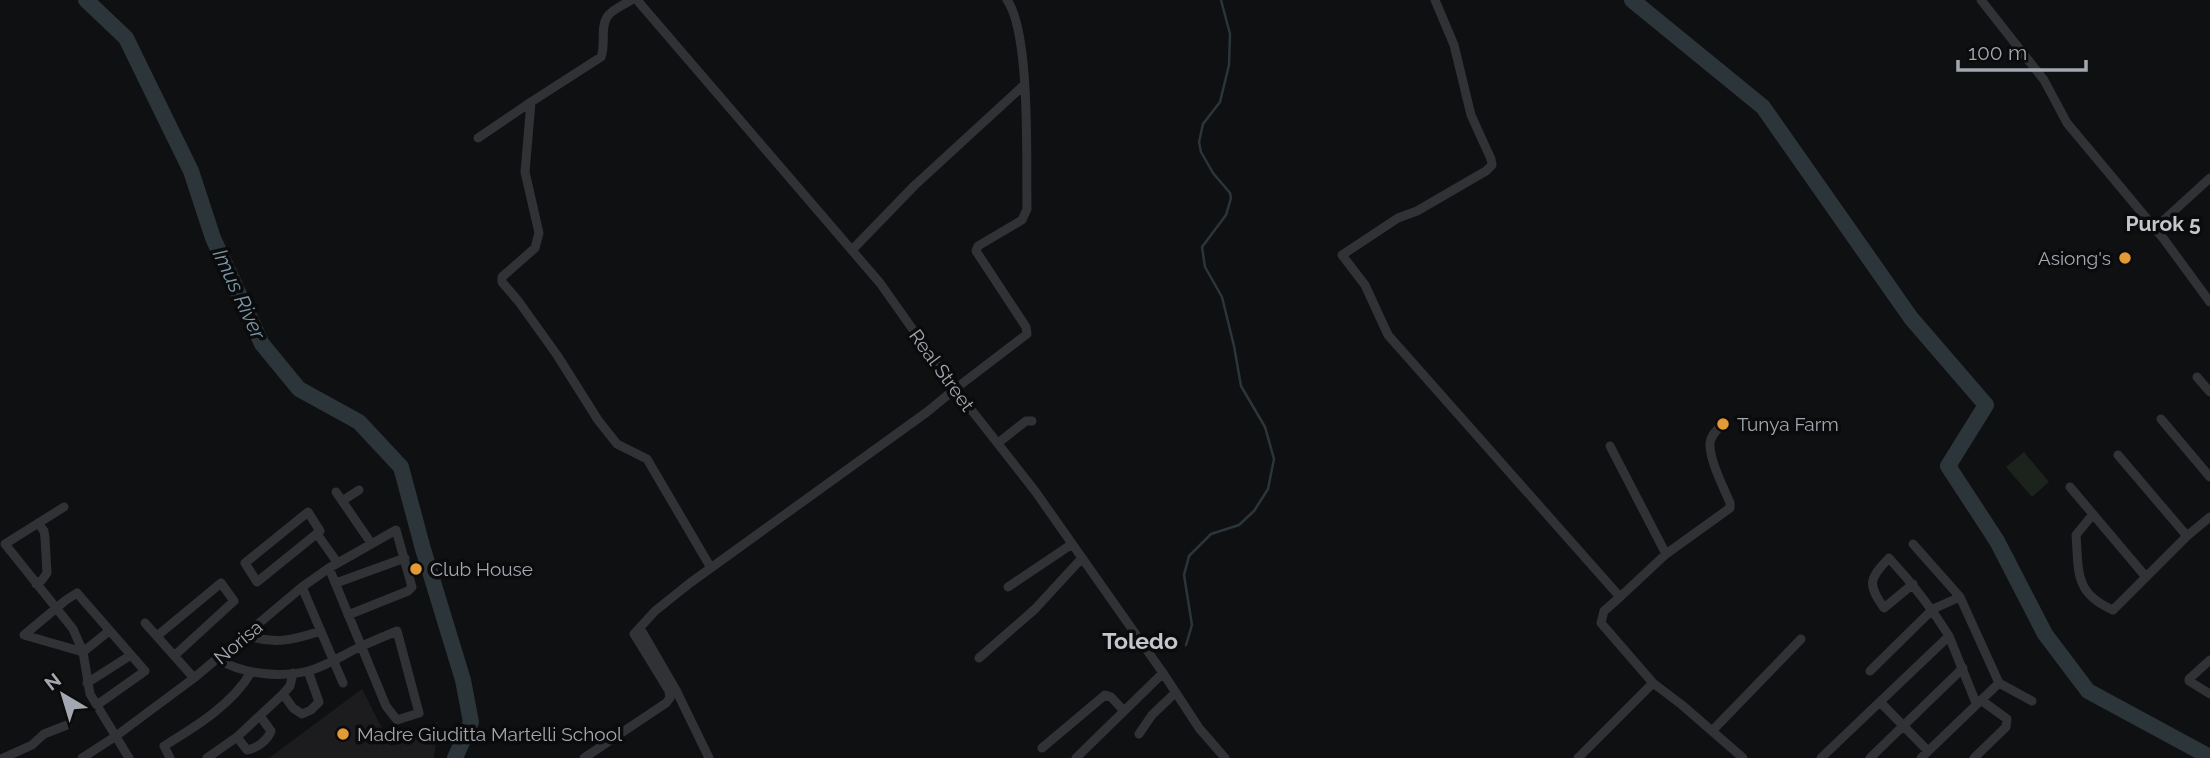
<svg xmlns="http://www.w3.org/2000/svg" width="2210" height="758" font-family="Raleway,sans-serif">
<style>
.built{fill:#1c1c1e}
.green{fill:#1c231d}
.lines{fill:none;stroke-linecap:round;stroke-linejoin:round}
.stream{stroke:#2c353a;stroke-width:2.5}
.river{stroke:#2c353a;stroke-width:16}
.minor{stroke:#313235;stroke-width:9}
.poi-dot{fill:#e39a35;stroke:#0b0b0c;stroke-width:2.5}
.labels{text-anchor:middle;stroke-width:7;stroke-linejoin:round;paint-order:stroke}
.poi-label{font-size:19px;fill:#a2a7b1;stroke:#0b0b0c;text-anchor:start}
.street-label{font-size:19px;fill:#a2a7b1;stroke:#0b0b0c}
.neighbourhood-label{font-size:21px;font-weight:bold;fill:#c2c6cd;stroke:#0b0b0c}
.water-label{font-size:21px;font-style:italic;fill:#7a98aa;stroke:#0b0b0c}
.quarter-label{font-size:23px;font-weight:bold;fill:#c2c6cd;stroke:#0b0b0c}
</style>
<rect width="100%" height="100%" fill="#0f1011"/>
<path class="built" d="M362 689 391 746 438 722 434 758H269Z"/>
<path class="green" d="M2024 452 2049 482 2032 497 2006 467Z"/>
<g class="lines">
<path class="stream" d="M1186 645 1192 625 1184 575 1189 556 1211 534 1239 525 1254 511 1268 489 1274 459 1265 427 1241 386 1234 346 1222 297 1205 267 1202 247 1226 215 1231 198 1230 193 1213 173 1201 152 1199 142 1203 124 1220 102 1229 65 1230 34 1221 0"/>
<path class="river" d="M86 0 126 38 191 171 213 238 262 344 299 389 359 422 401 467 423 549 463 680 471 722 455 758
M1632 0 1763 107 1911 318 1986 405 1948 466 1997 541 2045 634 2088 691 2210 757"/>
<path class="minor" d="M631 0C624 5 611 10 607 17 600 28 606 45 601 57L531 102 525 172 539 233 535 248 502 277V282L519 302 557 355 598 420 617 444 647 459 711 568
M637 0 880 283 955 389 1035 491 1163 673 1199 728 1225 758
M1435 0 1454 45 1471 115 1491 159 1492 165 1486 171 1417 211 1398 218 1342 255 1365 285 1388 335 1620 597 1604 611 1601 623 1653 683 1682 705 1743 758
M1981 0 2044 80 2067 123 2163 238 2210 302
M478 138 531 102
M2154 229 2210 178
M853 249 914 186 1024 85
M2197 377 2210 392
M2161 419 2210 477
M998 443 1026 421H1032
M1610 446 1666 554
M2118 455 2187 536
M2070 487 2146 577
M336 492 371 543
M342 501 359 490
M64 507 5 544 73 629 83 652 90 694 129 758
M308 512 320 531 257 582 245 563Z
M2093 514 2076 535C2079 572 2074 593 2113 610L2187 536 2210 517
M317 534 337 562
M1913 544 1960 597 1999 683 2032 701
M336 583 405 558
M36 584 42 580 47 573 45 538 44 531 38 523
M1913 584 1884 608C1867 584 1869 579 1889 558 1912 583 1931 607 1949 636
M302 587 343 683
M1008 587 1072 544
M1620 597 1666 554 1730 508V503C1724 488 1709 460 1710 443 1711 435 1717 430 1722 424
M145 623 194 678
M640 628 676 690 709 758
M24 635 66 600 77 593 145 671 97 705
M24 635 83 652 109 631
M246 635C274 645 293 640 321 631
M157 636 221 583 234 601 174 656
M979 658 1035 609 1082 558
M218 659C242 674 279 678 308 671 327 666 344 654 362 646 373 641 385 636 397 631L419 713 397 720 386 706 329 568
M2210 660 2189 679V681L2210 694
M1870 671 1933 609 1960 597
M87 683 131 655
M283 694 293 708 302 714 311 710 319 702 308 671
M1880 702 1928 751
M1712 731 1801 639
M1139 734 1152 715 1175 693
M237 737 247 750C256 749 268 740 271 731L260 716
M1042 748 1105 695 1111 697 1124 711
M3 758 32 745 44 734 67 725
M82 758 116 736 194 678 302 587 329 568 396 530 412 587 408 591 348 615
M170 758 164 746C195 727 233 704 251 672
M207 758 237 737 283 694 290 686 293 673
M584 758 666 703 670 698 669 691 634 634 655 611 690 583 927 412 955 389 1027 334 1026 327 976 251 978 246 1022 220 1027 209C1026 162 1031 34 1007 0
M1076 758 1163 673
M1578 758 1653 683
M1821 758 1949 636 1976 703
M1870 758 1963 668
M1921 758 1999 683
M1974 758 2006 727 2007 719 1981 700"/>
</g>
<g class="poi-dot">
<circle cx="2125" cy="258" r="7"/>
<circle cx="1723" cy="424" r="7"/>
<circle cx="416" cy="569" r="7"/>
<circle cx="343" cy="734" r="7"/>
</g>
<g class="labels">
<g class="poi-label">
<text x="2111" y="265" text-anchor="end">Asiong's</text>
<text x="1737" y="431">Tunya Farm</text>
<text x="430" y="576">Club House</text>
<text x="357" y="741">Madre Giuditta Martelli School</text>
</g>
<g class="street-label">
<text transform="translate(942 370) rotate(54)" y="7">Real Street</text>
<text transform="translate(238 642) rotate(-40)" y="7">Norisa</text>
</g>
<g class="neighbourhood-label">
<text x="2163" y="231">Purok 5</text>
</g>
<g class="water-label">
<text transform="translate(239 294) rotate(65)" y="7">Imus River</text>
</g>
<g class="quarter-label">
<text x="1140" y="649">Toledo</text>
</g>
</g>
<g transform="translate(63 695) rotate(322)" stroke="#0b0b0c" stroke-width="5" paint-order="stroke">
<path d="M0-5L12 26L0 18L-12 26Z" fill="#a2a7b1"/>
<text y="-10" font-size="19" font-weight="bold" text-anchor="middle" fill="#a2a7b1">N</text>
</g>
<path d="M1958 60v10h128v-10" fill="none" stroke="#a2a7b1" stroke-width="3.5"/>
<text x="1968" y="60" font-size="21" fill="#a2a7b1" stroke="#0b0b0c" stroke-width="5" paint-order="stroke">100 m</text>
</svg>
